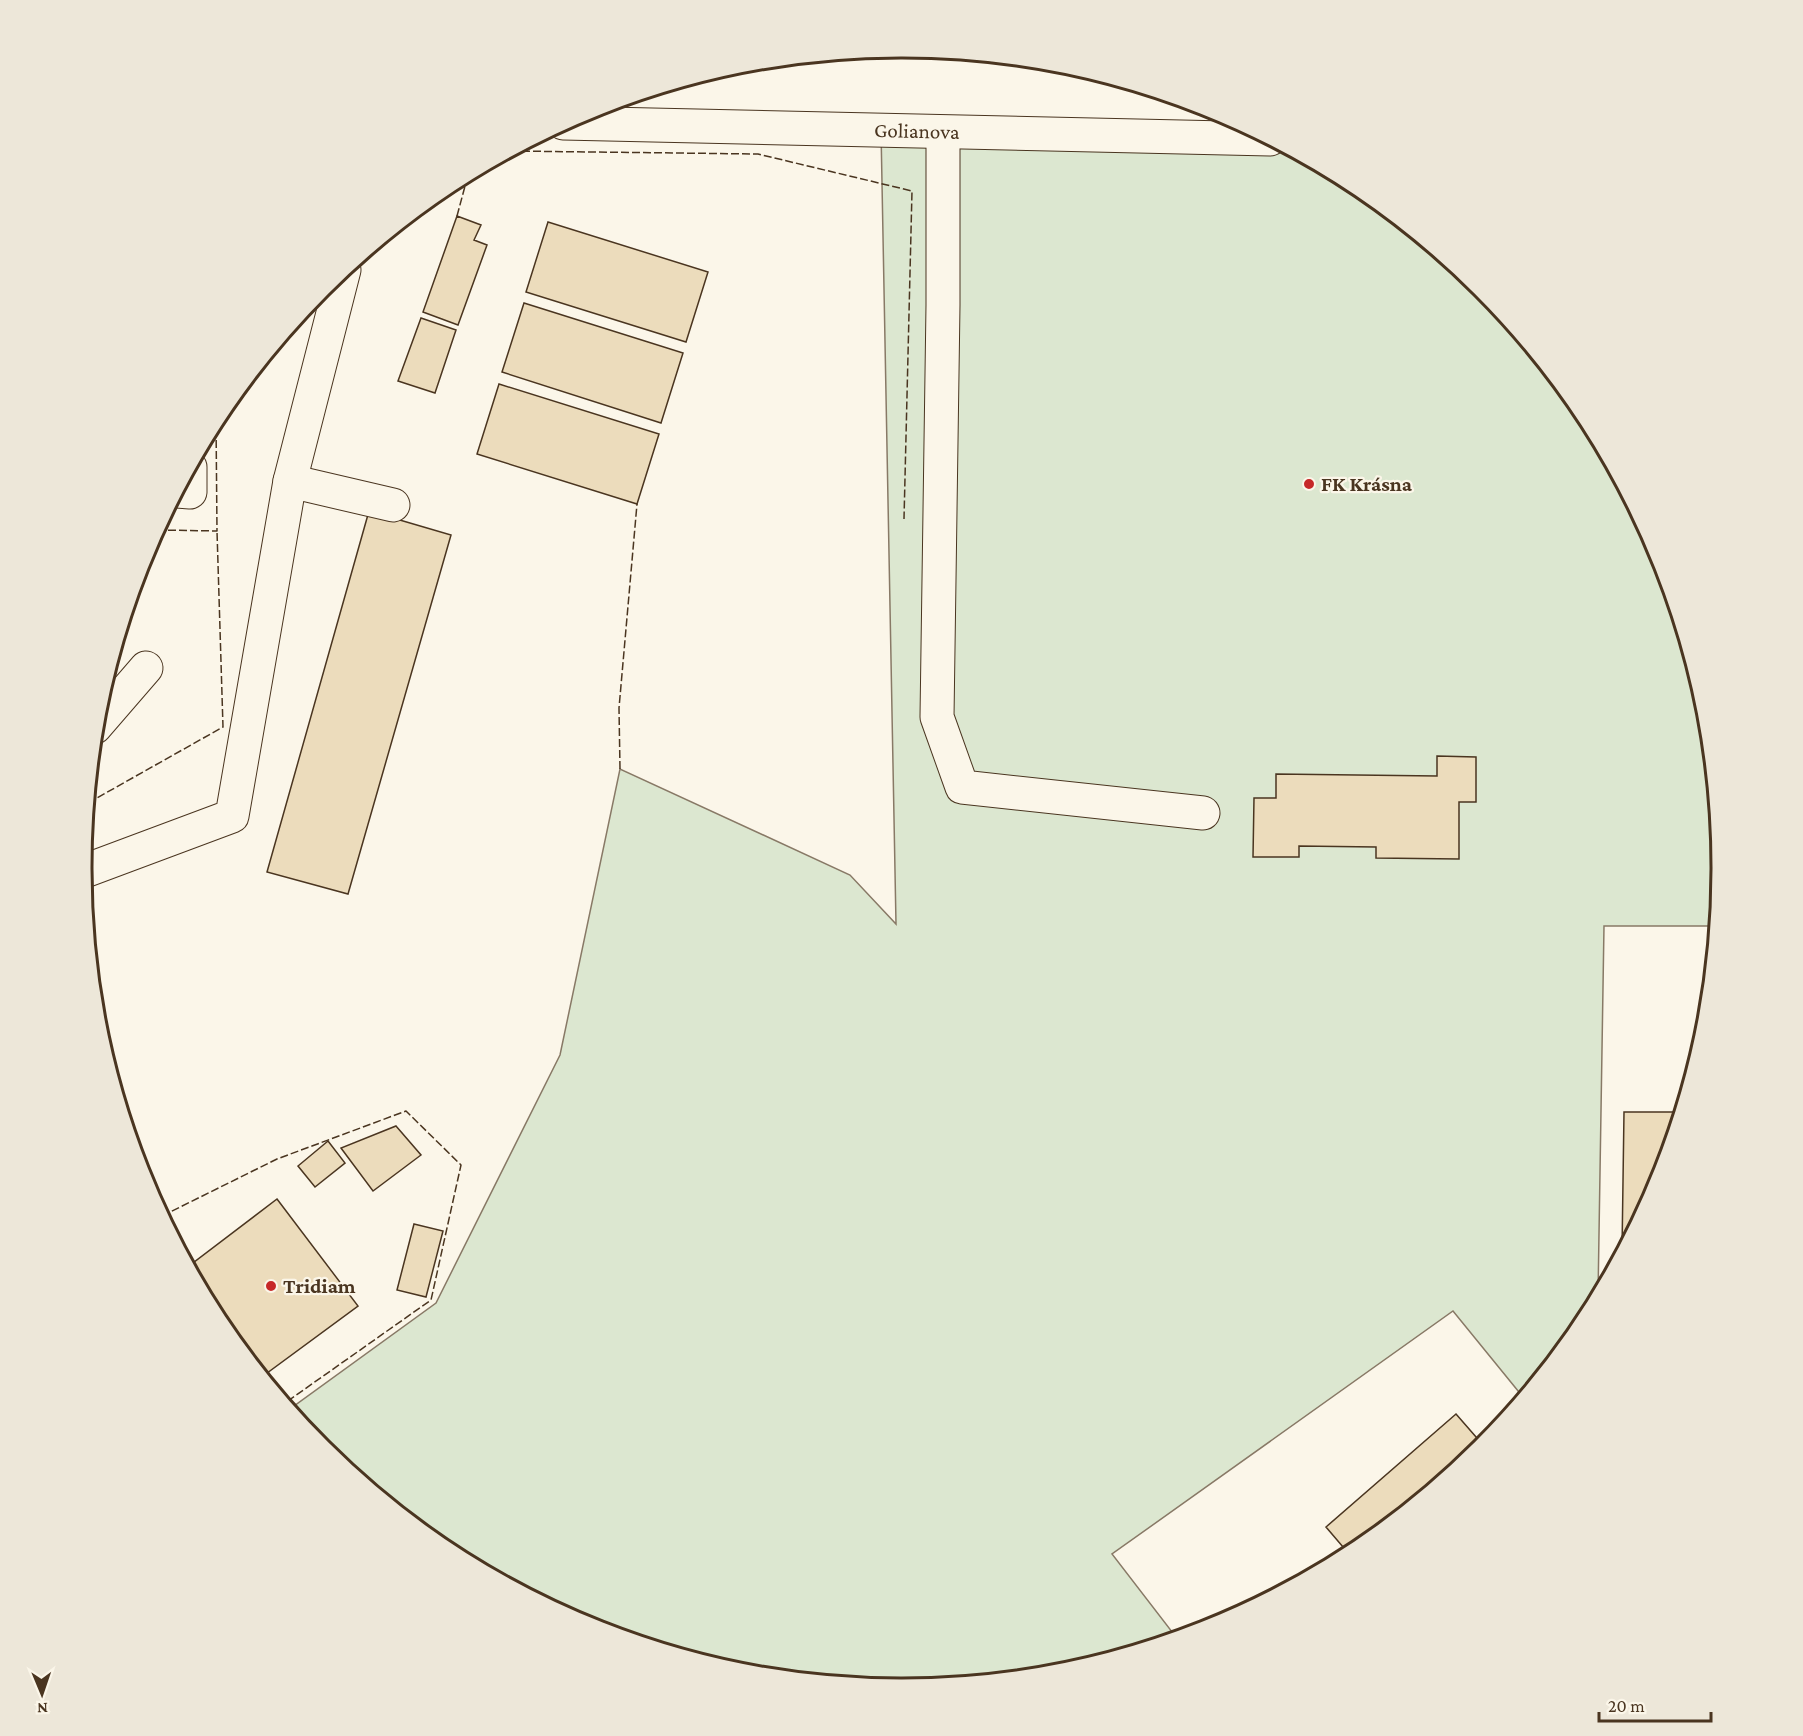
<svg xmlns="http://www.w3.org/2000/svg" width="1803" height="1736" font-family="'Crimson Pro',serif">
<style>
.green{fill:#dce7d0;stroke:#887966;stroke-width:1.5}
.building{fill:#ecdcbc;stroke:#4a3520;stroke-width:1.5}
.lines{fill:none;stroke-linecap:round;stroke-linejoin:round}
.minor-casing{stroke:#4a3520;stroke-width:35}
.minor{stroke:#fbf6e9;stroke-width:33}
.fence{stroke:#4a3520;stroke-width:1.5;stroke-dasharray:8 3;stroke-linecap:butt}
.poi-dot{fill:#c62828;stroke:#fbf6e9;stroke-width:2}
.labels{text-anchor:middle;stroke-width:4.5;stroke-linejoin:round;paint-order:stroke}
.street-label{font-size:21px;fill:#4a3520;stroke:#fbf6e9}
.poi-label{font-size:21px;font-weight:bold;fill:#4a3520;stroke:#fbf6e9;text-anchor:start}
.rim{fill:none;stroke:#4a3520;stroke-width:3}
</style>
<rect width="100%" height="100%" fill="#fbf6e9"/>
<path class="green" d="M881 130 1270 139 1357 186 1482 288 1583 413 1659 555 1706 708 1721 868 1716 926H1604L1598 1296 1583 1324 1523 1397 1453 1311 1112 1554 1176 1637 1061 1672 902 1688 741 1672 587 1625 446 1550 321 1448 290 1409 436 1303 560 1055 620 769 850 875 896 924Z"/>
<path class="building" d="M457 216 481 225 474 240 487 245 458 325 423 312Z
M548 222 708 272 686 342 526 292Z
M524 303 683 353 661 423 502 372Z
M421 318 456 330 435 393 398 381Z
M499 384 659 434 637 504 477 454Z
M369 511 451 535 348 894 267 872Z
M1437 756 1476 757V802H1459V859L1376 858V847L1299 846V857H1253L1254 798H1276V774L1437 776Z
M1624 1112H1680L1659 1182 1622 1251Z
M396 1126 421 1155 373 1191 341 1148Z
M328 1141 345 1163 315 1187 298 1166Z
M277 1199 358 1306 263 1376 220 1323 189 1266Z
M414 1224 443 1231 426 1297 397 1290Z
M1456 1414 1483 1445 1349 1554 1326 1527Z"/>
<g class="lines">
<defs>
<g id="minor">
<path id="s1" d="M563 123 1270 139"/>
<path d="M943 134V305L937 717 962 787 1203 813"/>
<path d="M290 481 344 270"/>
<path d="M177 491 190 492V467"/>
<path d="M95 727 146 668"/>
<path d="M82 872 232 816 290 481 393 505"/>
</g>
</defs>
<use href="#minor" class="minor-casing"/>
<use href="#minor" class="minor"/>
<path class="fence" d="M511 151 758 154 912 191 904 519
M457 216 468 175
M157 530 217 531 216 420
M620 769 619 708 637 504
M88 803 223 727 217 531
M162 1216 277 1159 406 1111 461 1165 431 1300 285 1403"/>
</g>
<g class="poi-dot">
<circle cx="1309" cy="484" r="6"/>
<circle cx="271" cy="1286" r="6"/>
</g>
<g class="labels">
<g class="street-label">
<text dy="7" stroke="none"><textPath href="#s1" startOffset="354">Golianova</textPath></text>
</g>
<g class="poi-label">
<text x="1321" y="491">FK Krásna</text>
<text x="283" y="1293">Tridiam</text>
</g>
</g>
<path d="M0 0H1803V1736H0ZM901 58H902A809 809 0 0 1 1711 867V869A809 809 0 0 1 902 1678H901A809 809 0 0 1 92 869V867A809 809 0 0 1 901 58Z" fill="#ede7d9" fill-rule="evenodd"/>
<path class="rim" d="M901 58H902A809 809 0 0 1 1711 867V869A809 809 0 0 1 902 1678H901A809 809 0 0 1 92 869V867A809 809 0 0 1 901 58Z"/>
<g transform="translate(42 1694) rotate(178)" stroke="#fbf6e9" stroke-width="4.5" paint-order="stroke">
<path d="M0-4.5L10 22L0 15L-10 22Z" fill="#4a3520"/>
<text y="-9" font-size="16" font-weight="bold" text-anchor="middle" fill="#4a3520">N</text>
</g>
<path d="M1599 1712v9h112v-9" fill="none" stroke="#4a3520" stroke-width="3"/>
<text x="1608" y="1712" font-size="18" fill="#4a3520" stroke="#fbf6e9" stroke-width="4.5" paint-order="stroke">20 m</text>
</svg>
